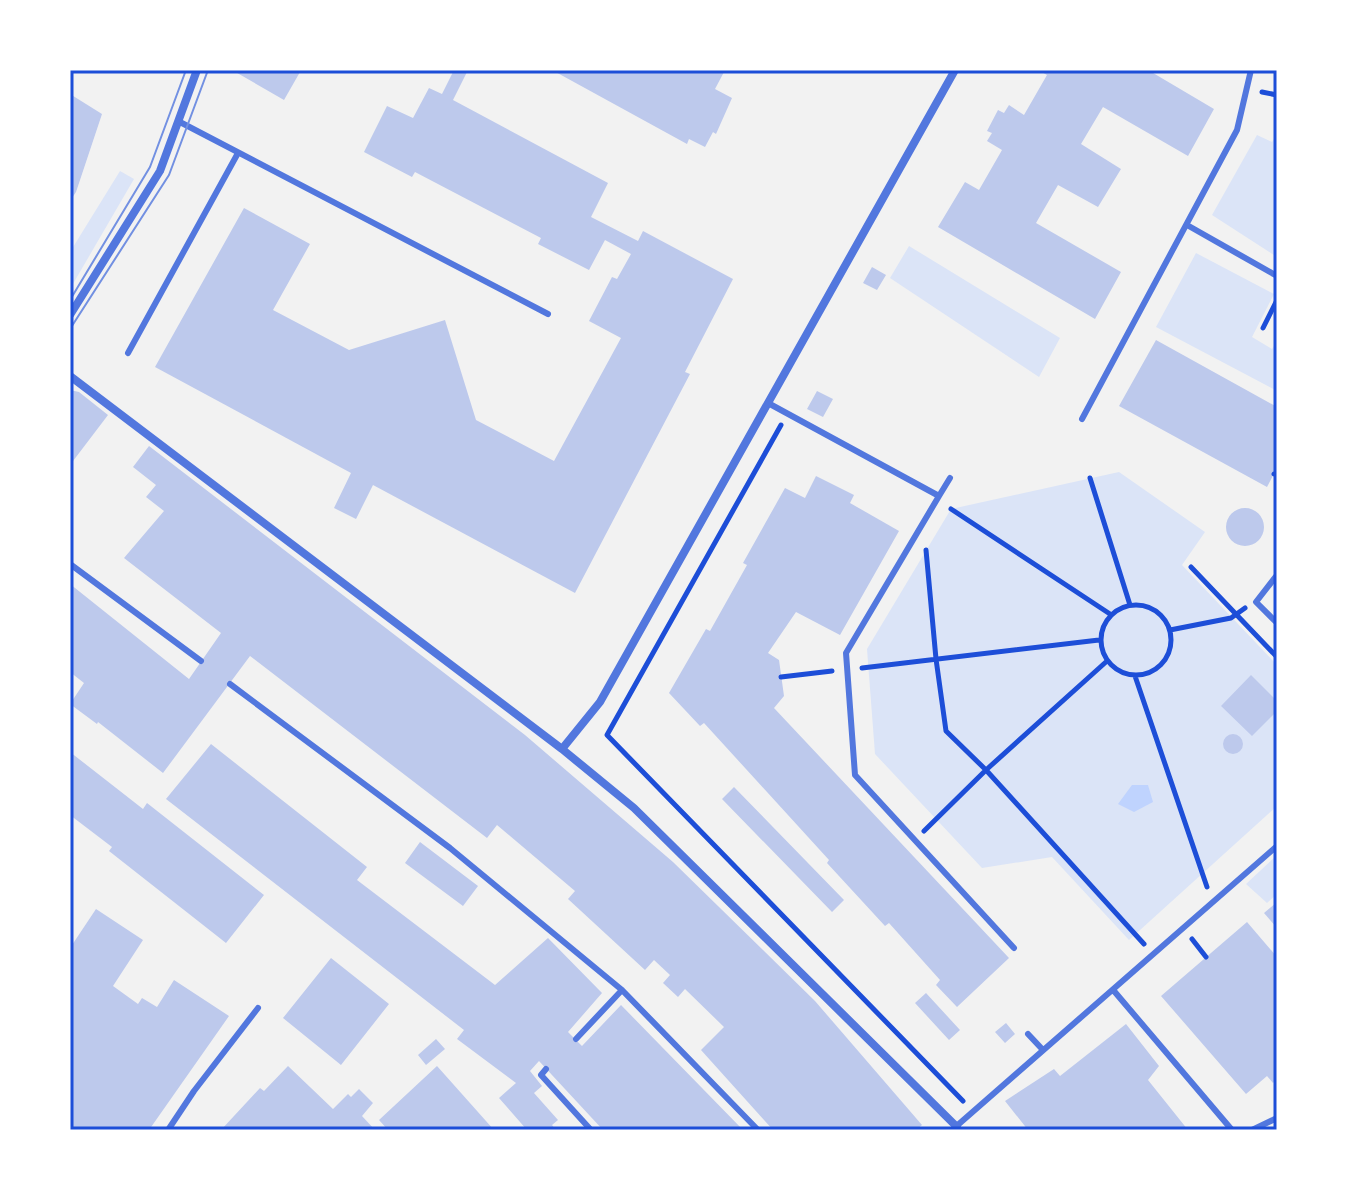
<svg xmlns="http://www.w3.org/2000/svg" width="1347" height="1200" font-family="'Noto Sans',sans-serif">
<style>
.green{fill:#dbe4f7}
.water{fill:#bfd3fe}
.building{fill:#bdc9ec}
.lines{fill:none;stroke-linecap:round;stroke-linejoin:round}
.path{stroke:#1d4ed8;stroke-width:5}
.service{stroke:#5277de;stroke-width:6}
.minor{stroke:#5277de;stroke-width:8}
.tram{stroke:#7290e2;stroke-width:2}
.neatline{fill:none;stroke:#1d4ed8;stroke-width:3}
</style>
<rect width="100%" height="100%" fill="#f2f2f2"/>
<path class="green" d="M1277 134V257L1212 215 1257 135 1272 142Z
M120 171 134 179 70 289V252Z
M909 246 1060 338 1039 377 890 278Z
M1196 253 1274 294 1252 337 1272 349 1277 341V391L1156 327Z
M1119 472 1205 532 1182 565 1277 665V806L1129 940 1052 857 982 868 875 754 867 649 951 509Z
M1277 855V894L1267 903 1246 884Z"/>
<path class="water" d="M1132 785H1148L1153 802 1134 812 1118 804Z"/>
<path class="building" d="M232 70H296L300 72 284 100Z
M454 70H468L453 100 608 183 591 217 638 241 643 231 733 279 685 372 690 374 575 593 373 485 356 519 334 508 351 473 155 367 244 208 310 244 273 310 349 350 445 320 476 420 554 461 621 338 589 321 612 277 617 279 631 254 605 240 589 270 538 244 541 238 415 172 412 177 364 152 387 106 413 118 429 88 442 94Z
M552 70H721L724 72 715 89 732 98 716 134 713 132 705 147 689 139 687 144Z
M1038 70H1148L1214 109 1188 156 1103 107 1081 144 1121 169 1098 207 1058 185 1036 223 1121 272 1095 319 938 227 965 182 979 190 1002 150 987 141 992 133 987 131 998 110 1004 113 1009 105 1024 115 1047 75Z
M70 94 102 114 76 192 70 201Z
M872 267 886 275 877 290 863 283Z
M1156 340 1277 407V468L1267 487 1119 406Z
M70 390 79 392 108 415 70 465Z
M817 391 833 399 823 417 807 409Z
M149 446 525 735 673 862 815 1001 922 1125 916 1130H773L701 1050 724 1027 685 989 678 997 663 983 670 975 654 960 645 970 568 899 575 891 497 825 487 838 250 656 163 773 98 722 97 724 70 704 84 683 70 672V584L189 679 221 633 124 558 164 511 146 497 156 485 133 467Z
M816 476 854 495 850 503 899 531 840 635 796 612 768 653 779 660 784 696 774 708 1009 958 957 1007 936 985 940 980 889 923 885 926 827 863 829 860 704 723 700 726 669 693 706 629 710 631 747 565 743 563 785 488 805 498Z
M1226 527a19 19 0 1 1 38 0a19 19 0 1 1-38 0Z
M1251 675 1277 701V711L1252 736 1221 706Z
M1223 744a10 10 0 1 1 20 0a10 10 0 1 1-20 0Z
M211 744 367 867 357 880 495 985 548 938 602 993 568 1032 582 1046 621 1005 743 1130H603L539 1061 530 1071 542 1086 534 1093 558 1120 552 1125 556 1130H527L499 1098 516 1083 457 1039 464 1030 166 799Z
M70 752 143 809 147 803 264 895 226 943 109 851 112 847 70 815Z
M734 787 844 900 832 912 722 799Z
M420 842 478 886 463 906 405 863Z
M1277 902V928L1264 913Z
M96 909 143 940 113 986 138 1004 142 998 157 1007 174 980 229 1016 149 1130H70V948Z
M1247 922 1277 957V1079L1273 1083 1267 1076 1246 1094 1161 996Z
M331 958 389 1004 341 1065 283 1018Z
M926 993 960 1030 949 1040 915 1003Z
M1006 1023 1015 1034 1005 1043 995 1032Z
M1126 1024 1159 1066 1148 1080 1188 1130H1028L1005 1101 1054 1069 1060 1076Z
M436 1039 445 1049 426 1065 418 1055Z
M288 1066 333 1109 348 1094 351 1097 359 1089 373 1103 362 1116 375 1130H221L260 1088 264 1091Z
M437 1066 494 1130H388L379 1120Z"/>
<g class="lines">
<path class="path" d="M1262 92 1277 95
M1263 328 1277 300
M781 425 607 735 963 1101
M1274 474 1277 475
M1090 478 1130 605
M951 509 1110 614
M926 550 936 659 946 731 986 770 1144 944
M1191 567 1277 657
M1101 640a35 35 0 1 1 70 0a35 35 0 1 1-70 0Z
M1170 630 1231 618 1245 608
M862 668 1099 640
M1135 676 1207 887
M781 677 832 671
M924 831 986 770 1107 661
M1192 939 1206 957"/>
<path class="service" d="M178 121 548 314
M1187 225 1277 276
M128 353 238 153
M768 403 939 496 846 653 855 775 1014 948
M1082 419 1237 130 1251 70
M939 496 950 478
M70 564 201 661
M1277 575 1256 602 1277 623
M230 684 450 848 622 990 758 1130
M1114 991 1232 1130
M1028 1034 1043 1050
M576 1039 622 990
M546 1069 541 1075 591 1130
M168 1130 194 1091 258 1008
M952 1130 1277 846
M1252 1130 1277 1118"/>
<path class="minor" d="M70 315 160 171 197 70
M70 376 562 749 634 808 957 1127
M562 749 600 702 955 70"/>
<path class="tram" d="M70 300 150 167 186 70
M70 329 169 175 208 70"/>
</g>
<rect width="1347" height="1200" fill="none" stroke="#ffffff" stroke-width="144"/>
<rect x="72" y="72" width="1203" height="1056" class="neatline"/>
</svg>
